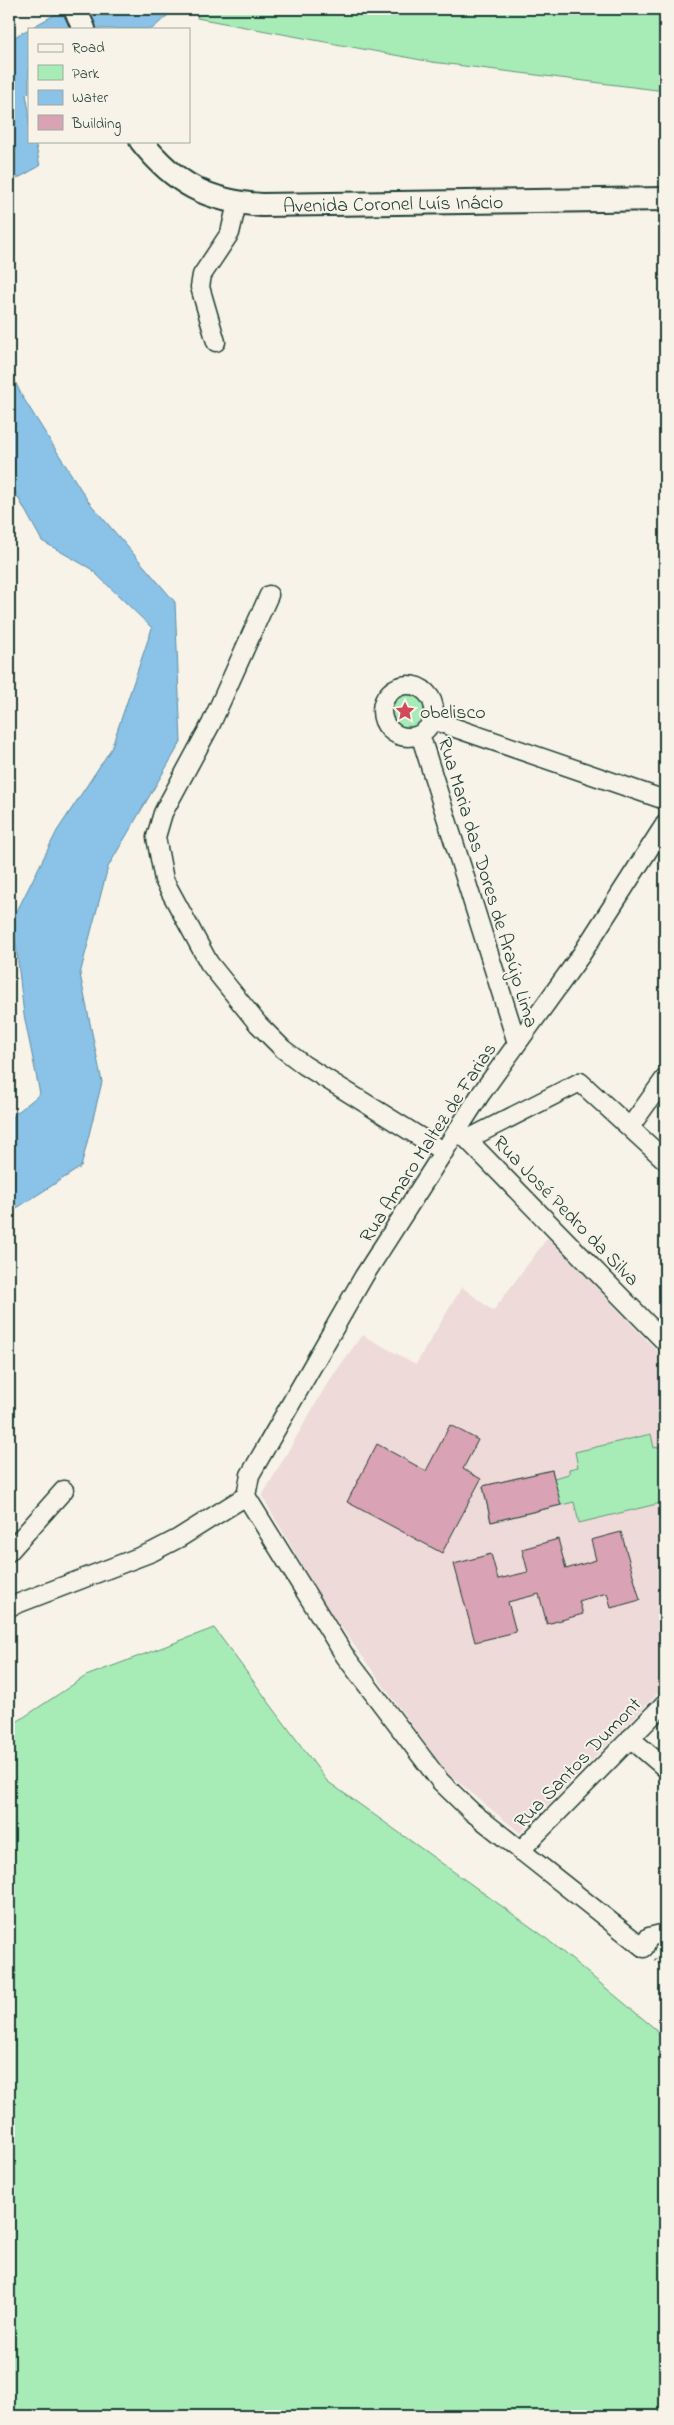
<svg xmlns="http://www.w3.org/2000/svg" width="674" height="2425" font-family="'Indie Flower',sans-serif">
<style>
.built{fill:#eedbd9}
.green{fill:#a7ecb7;stroke:#639476}
.water{fill:#8ac2e8;stroke:#5f8da0}
.building{fill:#d9a2b5;stroke:#1f3d34}
.lines{fill:none;stroke-linecap:round;stroke-linejoin:round}
.minor-casing{stroke:#1f3d34;stroke-width:21}
.tertiary-casing{stroke:#1f3d34;stroke-width:26}
.path{stroke:#1f3d34;stroke-width:3;stroke-dasharray:1 4;stroke-linecap:butt}
.minor{stroke:#f7f3e8;stroke-width:18}
.tertiary{stroke:#f7f3e8;stroke-width:22}
.labels{text-anchor:middle;stroke-width:4;stroke-linejoin:round;paint-order:stroke}
.street-label{font-size:20px;fill:#1f3d34;stroke:#f7f3e8}
.poi-label{font-size:20px;fill:#1f3d34;stroke:#f7f3e8;text-anchor:start}
</style>
<rect width="100%" height="100%" fill="#f7f3e8"/>
<filter id="ink" filterUnits="userSpaceOnUse"><feTurbulence type="fractalNoise" baseFrequency=".02" numOctaves="2"/><feDisplacementMap in="SourceGraphic" scale="10" xChannelSelector="R" yChannelSelector="G"/><feConvolveMatrix kernelMatrix="1 2 1 2 8 2 1 2 1" color-interpolation-filters="sRGB"/></filter>
<g filter="url(#ink)">
<path class="built" d="M548 1237 665 1359V1686L520 1833 445 1771 325 1605 262 1496 327 1384 362 1335 416 1364 462 1287 493 1311Z"/>
<path class="green" d="M200 9H665V91L432 62 197 18Z
M382 711a26 26 0 1 1 52 0a26 26 0 1 1-52 0Z
M651 1434 654 1448 663 1446 665 1455V1502L579 1523 574 1502 491 1522 483 1486 552 1470 554 1478 569 1474V1469L578 1467 575 1452Z
M214 1628 327 1781 542 1935 665 2037V2416H9V1727L86 1676Z"/>
<path class="water" d="M65 9H175L152 29H29V93L26 94 29 111V141H35L40 166 9 183V40Z
M9 369 22 396 88 501 175 602 181 742 108 867 80 974 102 1082 81 1167 9 1213V1119L40 1094 24 1015 13 919 57 831 111 749 152 628 91 569 42 541 9 481Z"/>
<path class="building" d="M450 1425 478 1440 463 1469 481 1479 442 1553 347 1502 377 1444 426 1471Z
M552 1470 561 1505 491 1522 483 1486Z
M621 1532 640 1600 611 1608 607 1593 579 1601 583 1614 547 1624 539 1594 508 1602 516 1632 475 1642 454 1564 491 1554 498 1579 528 1572 522 1549 558 1539 566 1569 596 1560 591 1540Z"/>
<g class="lines">
<defs>
<path id="minor" d="M216 342 200 287 202 275 230 233 237 203
M269 595 211 724 163 813 156 837 164 880 209 963 258 1024 283 1049 304 1065 444 1152
M382 711a26 26 0 1 1 52 0a26 26 0 1 1-52 0Z
M432 720 665 800
M420 734 517 1043
M630 1127 665 1078
M458 1130 665 1342
M468 1139 580 1082 665 1160
M246 1496 250 1475 364 1276 480 1095 581 955 665 824
M246 1496 345 1656 440 1781 472 1812 644 1948 649 1937 665 1933
M9 1552 64 1490
M9 1607 152 1552 179 1538 246 1496
M630 1738 665 1768
M520 1851 665 1703"/>
<path id="tertiary" d="M75 9 84 29
M141 141C175 184 207 201 262 205L665 199"/>
</defs>
<use href="#minor" class="minor-casing"/>
<use href="#tertiary" class="tertiary-casing"/>
<path class="path" d="M655 1959 665 1968"/>
<use href="#minor" class="minor"/>
<use href="#tertiary" class="tertiary"/>
</g>
</g>
<defs>
<symbol id="sight-bare" viewBox="-9 -9 18 18"><path d="M0-6L1.8-2.2L6-1.7L2.9 1.2L3.7 5.4L0 3.3L-3.7 5.4L-2.9 1.2L-6-1.7L-1.8-2.2Z" fill="#d1495b" stroke="#f7f3e8" stroke-width="2.5" paint-order="stroke"/></symbol>
</defs>
<g fill-rule="evenodd">
<use href="#sight-bare" x="391" y="697" width="28" height="28"/>
</g>
<g class="labels">
<g class="street-label">
<text transform="translate(393 203) rotate(-1)" y="7">Avenida Coronel Luís Inácio</text>
<text transform="translate(489 882) rotate(73)" y="7">Rua Maria das Dores de Araújo Lima</text>
<text transform="translate(427 1142) rotate(-57)" y="7">Rua Amaro Maltez de Farias</text>
<text transform="translate(567 1210) rotate(46)" y="7">Rua José Pedro da Silva</text>
<text transform="translate(577 1762) rotate(-46)" y="7">Rua Santos Dumont</text>
</g>
<g class="poi-label">
<text x="420" y="718">obelisco</text>
</g>
</g>
<rect width="674" height="2425" fill="none" stroke="#f7f3e8" stroke-width="30"/>
<rect x="15" y="15" width="644" height="2395" fill="none" stroke="#1f3d34" stroke-width="2" filter="url(#ink)"/>
<rect x="28" y="28" width="162" height="115" fill="#f7f3e8" stroke="#a1aaa0"/>
<rect x="38" y="44" width="25" height="8" fill="#f7f3e8" stroke="#a1aaa0"/>
<text x="72" y="52" font-size="15" fill="#1f3d34">Road</text>
<rect x="38" y="65" width="25" height="15" fill="#a7ecb7" stroke="#a1aaa0"/>
<text x="72" y="78" font-size="15" fill="#1f3d34">Park</text>
<rect x="38" y="90" width="25" height="15" fill="#8ac2e8" stroke="#a1aaa0"/>
<text x="72" y="102" font-size="15" fill="#1f3d34">Water</text>
<rect x="38" y="115" width="25" height="15" fill="#d9a2b5" stroke="#a1aaa0"/>
<text x="72" y="128" font-size="15" fill="#1f3d34">Building</text>
</svg>
